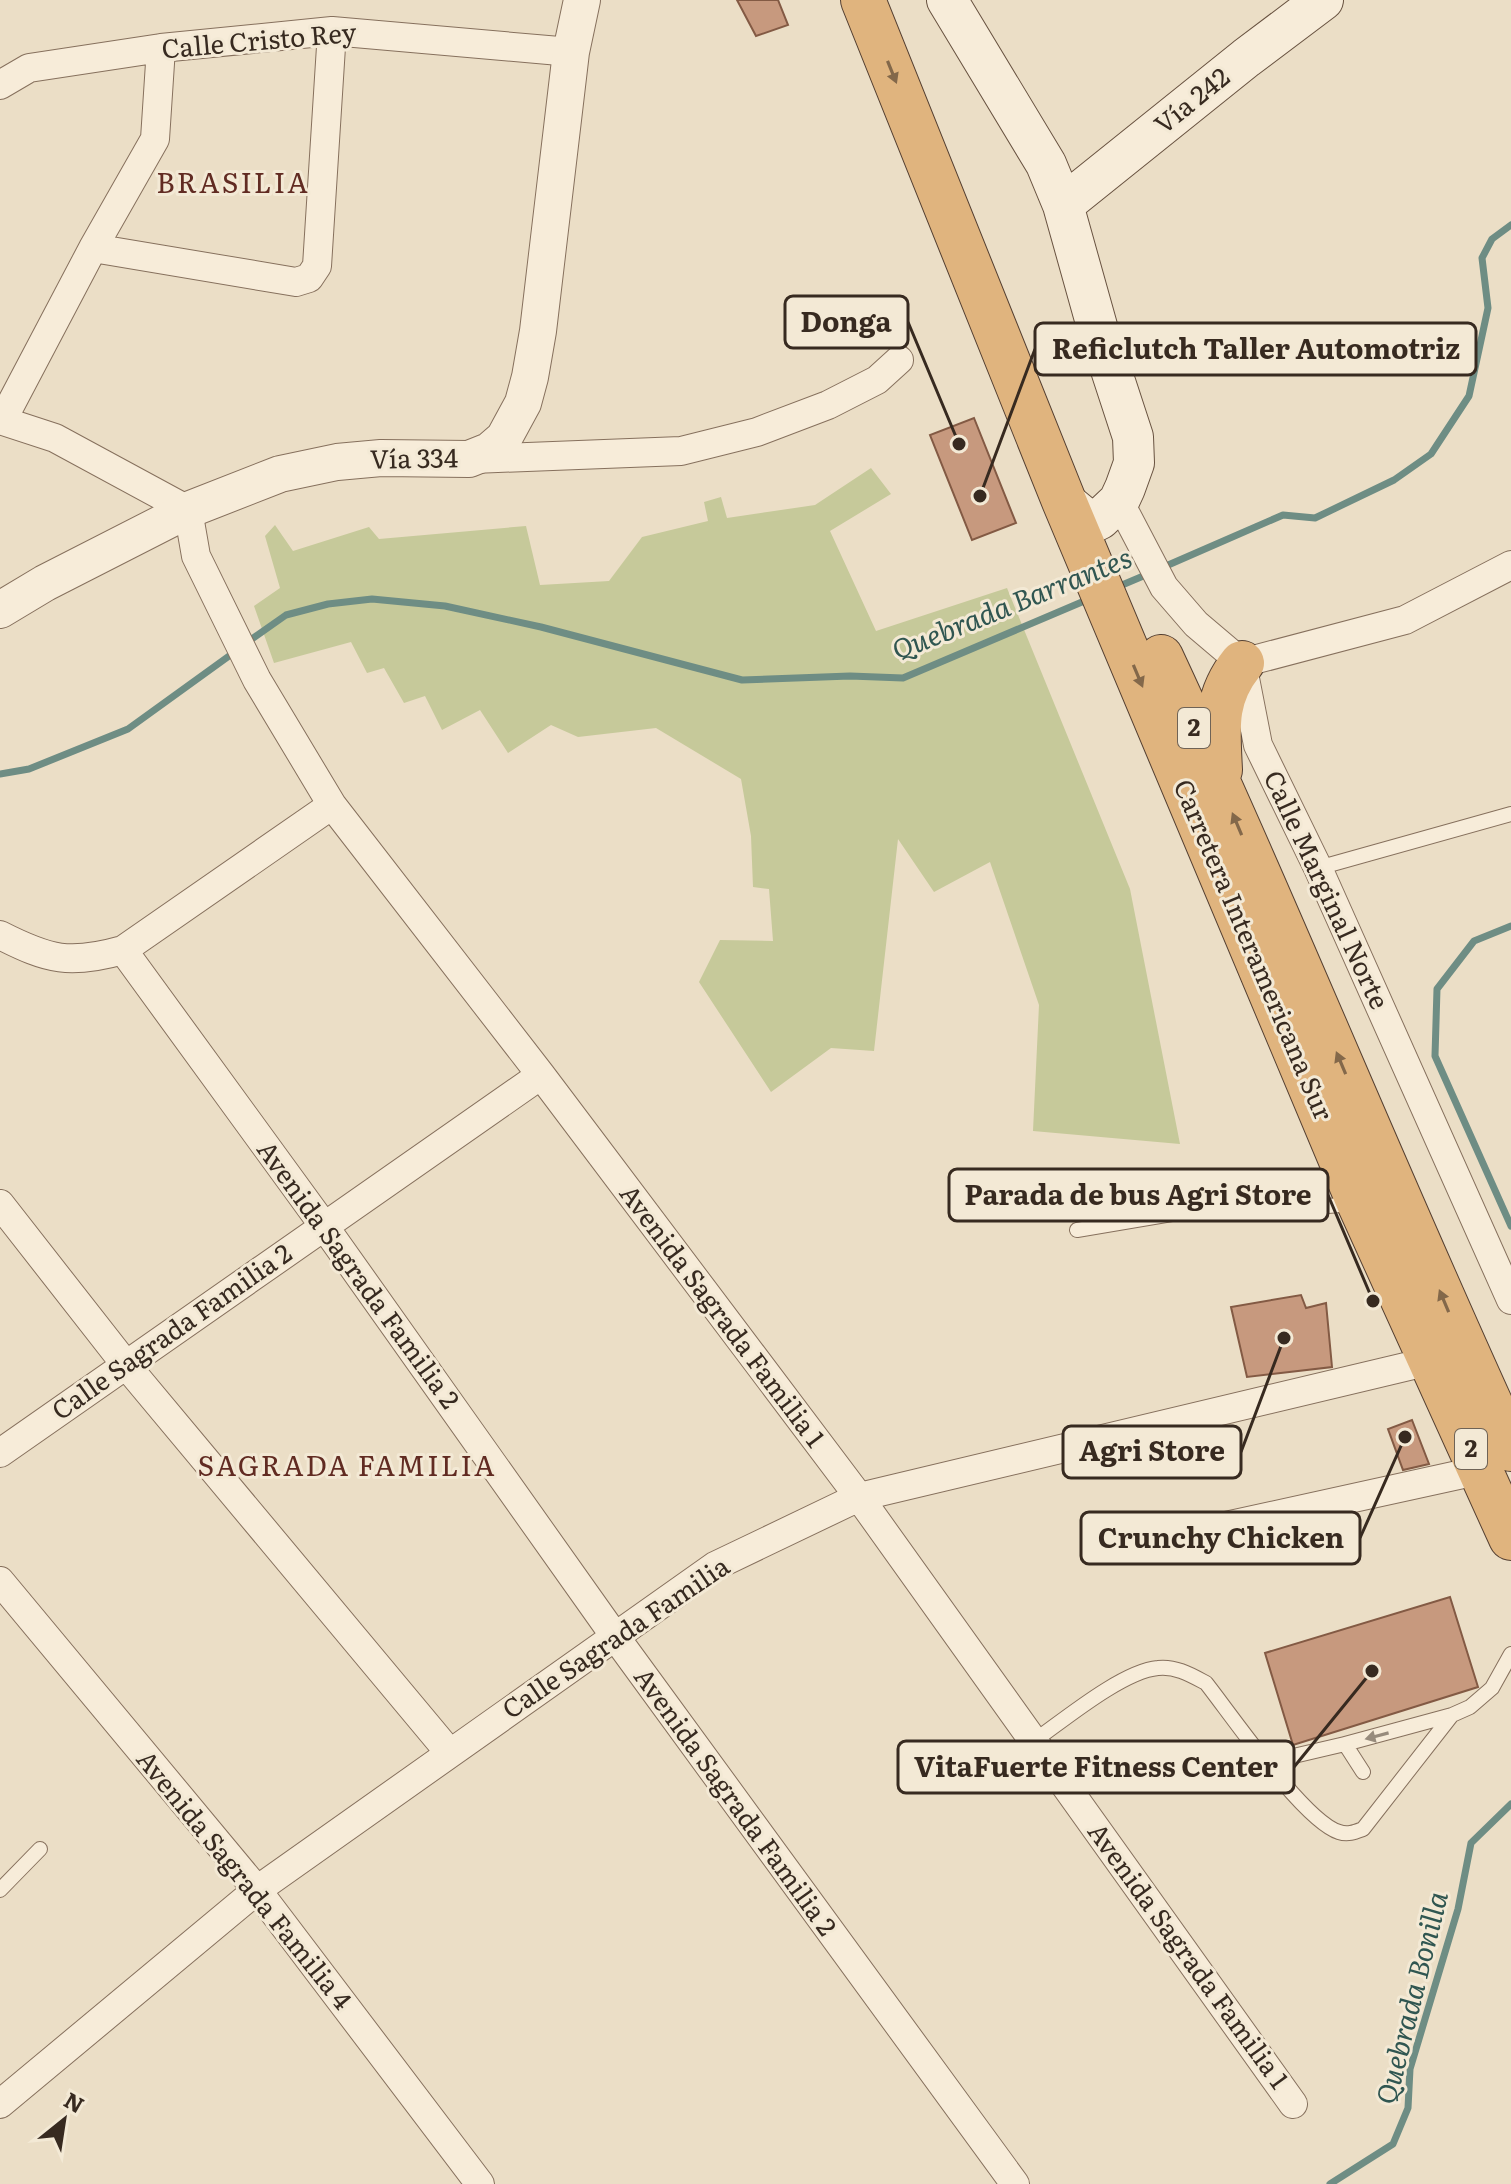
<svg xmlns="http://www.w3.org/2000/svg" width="1511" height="2184" font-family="Literata,serif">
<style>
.green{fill:#c6c99a}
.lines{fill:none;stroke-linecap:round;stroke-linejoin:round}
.stream{stroke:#6e8d84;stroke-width:7}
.building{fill:#c7997e;stroke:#835a44;stroke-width:2}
.service-casing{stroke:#86705d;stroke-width:16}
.minor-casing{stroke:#86705d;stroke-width:30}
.tertiary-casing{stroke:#86705d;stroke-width:38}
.secondary-casing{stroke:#685240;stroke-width:42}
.trunk-casing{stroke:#543f31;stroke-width:46}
.service{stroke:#f7ecd9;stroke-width:14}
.minor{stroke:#f7ecd9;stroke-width:28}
.tertiary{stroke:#f7ecd9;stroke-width:36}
.secondary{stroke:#f7ecd9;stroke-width:40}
.trunk{stroke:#e0b47e;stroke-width:44}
.oneway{fill:#83684a}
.oneway2{fill:#978b7c}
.labels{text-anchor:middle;stroke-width:6;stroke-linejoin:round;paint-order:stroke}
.shield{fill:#f3e9d5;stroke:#6f6356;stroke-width:2}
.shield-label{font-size:24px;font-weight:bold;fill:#372a20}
.street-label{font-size:26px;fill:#372a20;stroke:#f3e9d5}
.neighbourhood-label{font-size:28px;letter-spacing:2px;fill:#612b22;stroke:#f3e9d5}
.water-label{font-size:28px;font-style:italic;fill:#305651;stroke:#f3e9d5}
.leader{fill:none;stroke:#372a20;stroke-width:3}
.callout-dot{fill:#372a20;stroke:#f3e9d5;stroke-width:3}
.callout{fill:#f3e9d5;stroke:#372a20;stroke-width:3}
.callout-label{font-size:28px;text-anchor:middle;font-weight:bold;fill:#372a20}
</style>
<rect width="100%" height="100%" fill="#ebdec6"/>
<path class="green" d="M871 468 891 494 830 531 876 631 1007 588 1130 889 1180 1144 1033 1131 1039 1005 990 862 934 892 898 839 874 1051 831 1048 771 1092 699 982 720 940 773 941 769 889 753 887 751 836 741 779 656 728 578 737 551 725 508 753 480 710 442 730 425 696 404 703 384 668 367 673 351 642 274 663 254 606 280 588 265 536 275 525 293 551 369 527 379 539 526 526 540 585 609 581 642 537 708 521 704 502 721 497 727 518 815 505Z"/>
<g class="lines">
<path class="stream" d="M1159 569 1283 515 1315 518 1394 480 1431 454 1469 396 1488 308 1482 258 1492 239 1511 225
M1115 588 1148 574
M246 643 286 615 328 604 372 599 445 606 541 627 742 680 850 676 903 678 1089 599
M0 774 29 769 128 729 236 651
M1511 926 1474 941 1437 989 1435 1056 1511 1226
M1330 2184 1393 2144 1408 2108 1410 2069 1458 1909 1471 1843 1511 1804"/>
</g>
<path class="building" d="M737 0H778L788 25 756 36Z
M974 418 1016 523 972 540 930 435Z
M1301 1295 1306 1308 1326 1303 1332 1367 1247 1377 1231 1307Z
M1412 1420 1429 1464 1403 1470 1388 1429Z
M1450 1597 1478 1687 1293 1745 1265 1653Z"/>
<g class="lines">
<defs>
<path id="service" d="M1318 868 1511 814
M1077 1230 1219 1206 1275 1210 1354 1204
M1034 1741C1065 1719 1123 1671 1158 1668 1176 1666 1191 1675 1206 1683 1232 1716 1304 1821 1339 1832 1348 1835 1355 1832 1363 1829L1452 1715
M1345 1744 1363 1772
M1268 1762 1345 1744 1452 1715 1470 1707 1492 1688 1511 1654
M0 1890 40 1849"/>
<path id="minor" d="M0 85 29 68 161 48 332 31 571 52
M93 248 296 282 309 278 317 266 332 31
M3 419 93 248 155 139 161 48
M0 420 55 438 188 510 196 556 257 680 332 805 541 1075 859 1497 1293 2104
M473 459 681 451 757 432 828 405 877 380 899 360
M1119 501 1164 587 1196 624 1242 663 1258 745 1318 868 1511 1300
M1242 663 1405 620 1511 565
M0 935C49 960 70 965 123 950L332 805
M123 950 324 1226 614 1635 1015 2184
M0 1204 126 1365 449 1752
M0 1453 541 1075
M1116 1550 1481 1470
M0 1581 257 1890 480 2184
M0 2104 257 1890 715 1566 859 1497 1447 1357"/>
<path id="tertiary" d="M0 610 45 583 188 510 280 474 337 462 381 458 469 459 489 451 504 438 523 403 530 377 538 331 571 52 582 0"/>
<path id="secondary" d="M947 0 1046 164 1063 205 1098 330 1133 437 1134 463 1125 488 1119 501 1100 519 1094 522 1087 520 1064 501
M1063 205 1246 58 1323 0"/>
<path id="trunk" d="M863 0 1064 501 1359 1203 1511 1538
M1161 657C1283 919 1390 1187 1511 1449
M1220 770C1218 728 1214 698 1242 663"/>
</defs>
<use href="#service" class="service-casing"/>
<use href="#minor" class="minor-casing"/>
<use href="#tertiary" class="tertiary-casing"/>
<use href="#secondary" class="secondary-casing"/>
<use href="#trunk" class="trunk-casing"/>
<use href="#service" class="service"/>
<use href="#minor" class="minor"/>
<use href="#tertiary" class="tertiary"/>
<use href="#secondary" class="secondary"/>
<use href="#trunk" class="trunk"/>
</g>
<defs><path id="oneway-solid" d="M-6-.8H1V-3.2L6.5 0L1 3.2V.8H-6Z" transform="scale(2)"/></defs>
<g class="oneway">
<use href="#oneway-solid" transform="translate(892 72) rotate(68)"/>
<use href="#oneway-solid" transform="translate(1138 676) rotate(67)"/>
<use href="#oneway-solid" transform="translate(1237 824) rotate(-113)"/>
<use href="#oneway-solid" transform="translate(1341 1063) rotate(-113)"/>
<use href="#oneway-solid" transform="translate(1444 1301) rotate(-113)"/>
</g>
<use class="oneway2" href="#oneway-solid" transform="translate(1377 1736) rotate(165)"/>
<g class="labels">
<g class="shield">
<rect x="1178" y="708" width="32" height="40" rx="6"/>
<rect x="1455" y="1429" width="32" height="40" rx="6"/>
</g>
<g class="shield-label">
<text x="1194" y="736">2</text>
<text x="1471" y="1457">2</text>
</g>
<g class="street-label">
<text transform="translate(259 41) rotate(-5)" y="9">Calle Cristo Rey</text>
<text transform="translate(1192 101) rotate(-39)" y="9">Vía 242</text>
<text transform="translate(414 459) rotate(-1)" y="9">Vía 334</text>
<text transform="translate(1326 890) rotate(65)" y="9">Calle Marginal Norte</text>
<text transform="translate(1253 950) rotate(67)" y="9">Carretera Interamericana Sur</text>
<text transform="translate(358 1275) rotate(54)" y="9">Avenida Sagrada Familia 2</text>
<text transform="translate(722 1316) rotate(53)" y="9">Avenida Sagrada Familia 1</text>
<text transform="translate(172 1332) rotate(-35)" y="9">Calle Sagrada Familia 2</text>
<text transform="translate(616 1638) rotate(-34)" y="9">Calle Sagrada Familia</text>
<text transform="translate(735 1802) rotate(54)" y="9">Avenida Sagrada Familia 2</text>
<text transform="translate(244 1880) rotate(51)" y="9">Avenida Sagrada Familia 4</text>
<text transform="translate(1188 1956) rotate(54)" y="9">Avenida Sagrada Familia 1</text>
</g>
<g class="neighbourhood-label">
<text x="233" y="193">BRASILIA</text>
<text x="347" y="1476">SAGRADA FAMILIA</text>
</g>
<g class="water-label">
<text transform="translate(1012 604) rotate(-22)" y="10">Quebrada Barrantes</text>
<text transform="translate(1412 1998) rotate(-76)" y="10">Quebrada Bonilla</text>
</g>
</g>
<path class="leader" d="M959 444L908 322M980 496L1035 349M1373 1301L1328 1195M1284 1338L1241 1452M1405 1437L1360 1538M1372 1671L1294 1767"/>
<g class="callout-dot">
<circle cx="959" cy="444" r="8"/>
<circle cx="980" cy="496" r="8"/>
<circle cx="1373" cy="1301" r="8"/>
<circle cx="1284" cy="1338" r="8"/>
<circle cx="1405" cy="1437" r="8"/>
<circle cx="1372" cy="1671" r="8"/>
</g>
<g class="callout">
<rect x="785" y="296" width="123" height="52" rx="8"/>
<rect x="1035" y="323" width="441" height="52" rx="8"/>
<rect x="949" y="1169" width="379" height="52" rx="8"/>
<rect x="1063" y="1426" width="178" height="52" rx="8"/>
<rect x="1081" y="1512" width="279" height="52" rx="8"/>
<rect x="898" y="1741" width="396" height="52" rx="8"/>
</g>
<g class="callout-label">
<text x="846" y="332">Donga</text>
<text x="1256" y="359">Reficlutch Taller Automotriz</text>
<text x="1138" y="1205">Parada de bus Agri Store</text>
<text x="1152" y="1461">Agri Store</text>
<text x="1221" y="1548">Crunchy Chicken</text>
<text x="1096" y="1777">VitaFuerte Fitness Center</text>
</g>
<g transform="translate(64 2120) rotate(30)" stroke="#f3e9d5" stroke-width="6" paint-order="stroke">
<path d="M0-6L14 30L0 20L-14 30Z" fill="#372a20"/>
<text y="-12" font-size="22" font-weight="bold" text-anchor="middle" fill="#372a20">N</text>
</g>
</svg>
